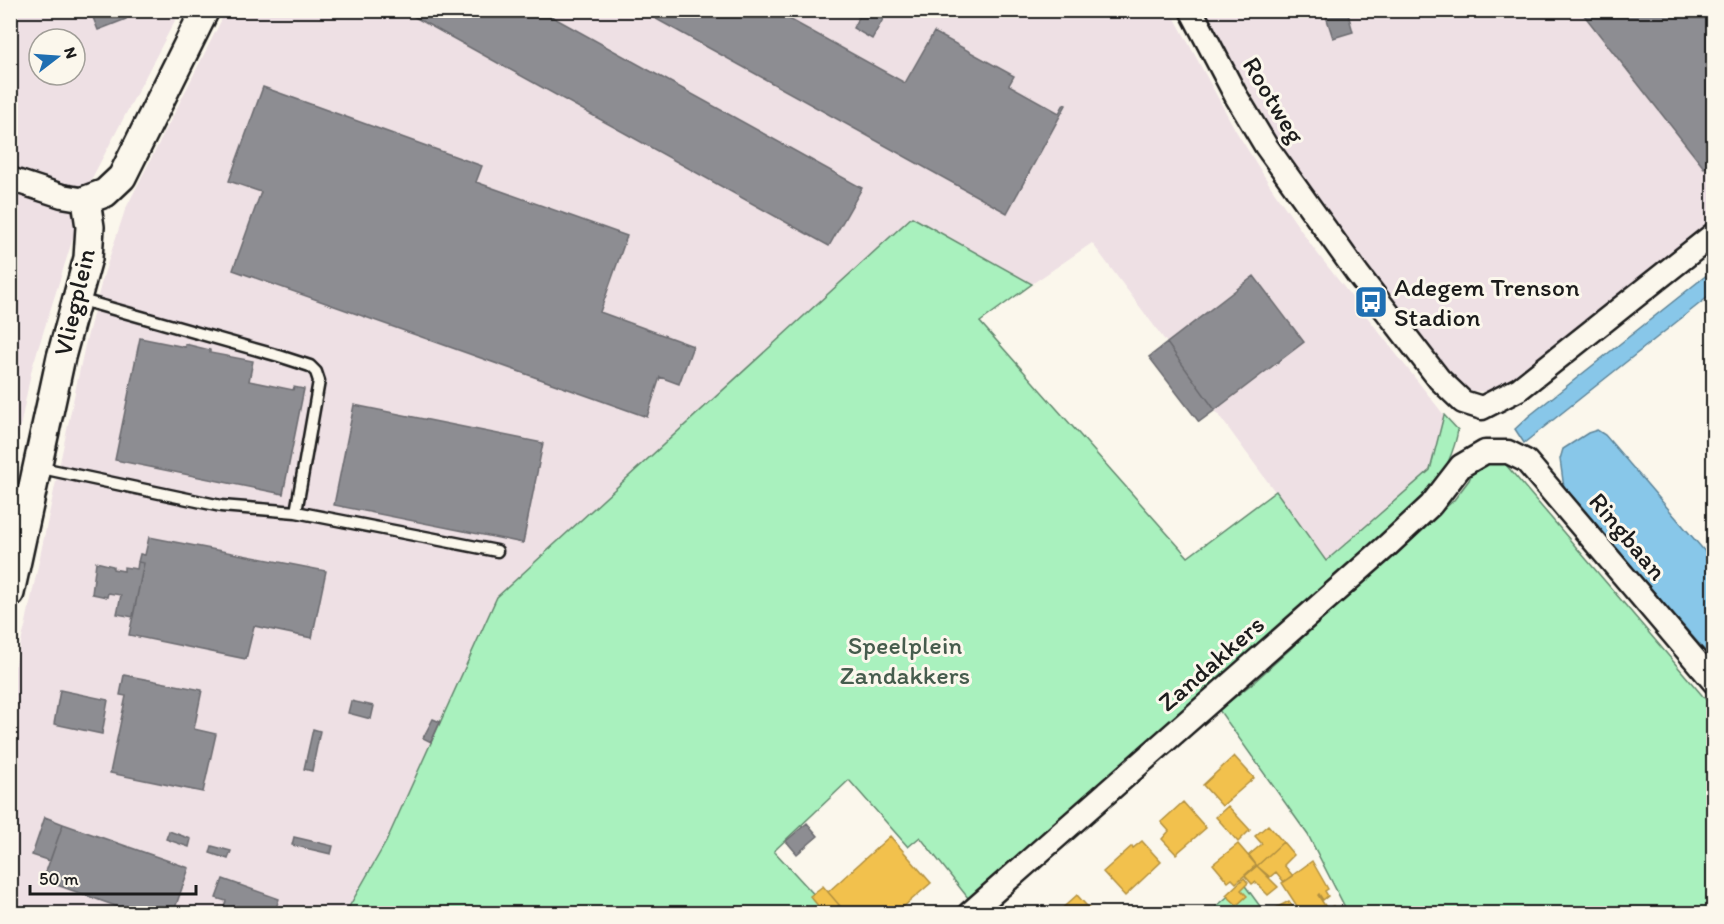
<svg xmlns="http://www.w3.org/2000/svg" width="1724" height="924" font-family="Itim,sans-serif">
<style>
.built{fill:#eee0e4;fill-rule:evenodd}
.green{fill:#a9f1be;stroke:#62866d;stroke-width:1.5}
.water{fill:#88c7e9;stroke:#5d8397;stroke-width:1.5}
.homes{fill:#f2c14e;stroke:#b2903f;stroke-width:1.5}
.industry{fill:#8d8d92;stroke:#6b6b6f;stroke-width:1.5}
.lines{fill:none;stroke-linecap:round;stroke-linejoin:round}
.service-casing{stroke:#1c1c1c;stroke-width:15}
.minor-casing{stroke:#1c1c1c;stroke-width:27}
.tertiary-casing{stroke:#1c1c1c;stroke-width:32}
.service{stroke:#fbf7ec;stroke-width:10}
.minor{stroke:#fbf7ec;stroke-width:22}
.tertiary{stroke:#fbf7ec;stroke-width:27}
.labels{text-anchor:middle;stroke-width:6;stroke-linejoin:round;paint-order:stroke}
.street-label{font-size:26px;fill:#1c1c1c;stroke:#fbf7ec}
.poi-label{font-size:26px;fill:#1c1c1c;stroke:#fbf7ec;text-anchor:start}
.park-label{font-size:26px;fill:#465c4d;stroke:#fbf7ec}
</style>
<rect width="100%" height="100%" fill="#fbf7ec"/>
<filter id="ink" filterUnits="userSpaceOnUse"><feTurbulence type="fractalNoise" baseFrequency=".0167" numOctaves="2"/><feDisplacementMap in="SourceGraphic" scale="12" xChannelSelector="R" yChannelSelector="G"/><feConvolveMatrix kernelMatrix="1 2 1 2 8 2 1 2 1" color-interpolation-filters="sRGB"/></filter>
<g filter="url(#ink)">
<path class="built" d="M11 11H180L92 178 32 368 11 472ZM39 39H75V75H39Z
M226 11H1171L1236 131 1273 190 1314 249 1444 415 1430 470 1326 561 1215 410 1199 422 1149 357 1167 343 1092 243 1032 284 912 217 386 842 345 913 11 914V680L25 627 85 345 103 277 125 210Z
M1206 11H1713V220L1498 393 1464 390 1301 181 1211 24Z"/>
<path class="green" d="M912 217 1032 284 980 322 1188 557 1276 491 1326 561 1430 470 1444 415 1458 430C1454 454 1443 475 1430 495L972 903 920 837 908 847 849 780 774 851 831 913 345 914 386 842 497 597Z
M1501 459 1713 708V913H1348L1308 835 1219 710 1254 682 1454 500 1469 480 1476 464Z
M1243 883 1265 913 1208 914Z"/>
<path class="water" d="M1713 270V293L1524 443 1515 429 1529 416Z
M1597 430 1605 435 1713 561V660L1564 488 1560 459 1563 449 1588 433Z"/>
<path class="homes" d="M1234 756 1254 778 1222 806 1203 785Z
M1183 802 1206 828 1176 854 1162 839 1169 831 1161 822Z
M1228 806 1250 830 1238 842 1216 817Z
M1268 825 1283 842 1257 866 1249 855 1262 844 1255 836Z
M890 836 931 883 895 914H847L828 892Z
M890 836 931 883 895 914H847L839 905 830 914H825L810 896 823 886 828 892Z
M1142 841 1161 862 1125 896 1103 872 1132 846 1133 848Z
M1283 842 1294 855 1284 865 1293 876 1284 882 1276 872 1270 877 1257 866Z
M1238 844 1256 865 1236 883 1232 879 1228 882 1213 864Z
M1312 861 1328 889 1325 891 1328 896 1323 900 1319 894 1318 895 1327 909 1333 906 1337 914H1274L1272 910 1289 901 1296 911 1299 909 1282 883Z
M1257 866 1278 887 1268 895 1255 882 1252 884 1245 876Z
M1244 878 1248 883 1241 890 1247 896 1237 905 1226 895Z
M1077 895 1094 914H1056Z"/>
<path class="industry" d="M90 10H122L126 19 98 30Z
M402 10H540L862 188 829 246Z
M640 10H784L782 15 905 83 934 32 1014 76 1009 85 1059 113 1064 104 1066 105 1007 213Z
M862 10H869L883 19 872 39 853 28Z
M1324 10H1347L1353 32 1333 38Z
M1580 10H1714V161L1704 168Z
M263 87 482 166 476 182 627 236 600 312 693 346 679 384 660 377 647 417 233 270 261 192 229 181Z
M1254 276 1304 342 1215 410 1167 343Z
M140 338 185 347V344L210 350V353L253 361 249 381 293 390 294 387 304 389 283 494 115 460Z
M1167 343 1215 410 1199 422 1149 357Z
M354 405 543 443 523 543 334 505Z
M149 537 326 571 312 638 254 626 246 659 129 635 144 563 138 562 140 554 145 555Z
M96 562 113 566V569L124 571V567L137 569 138 562 144 563 133 617 117 614 121 595 108 593 107 597 92 594Z
M124 675 202 690 194 729 216 734 203 792 110 773 126 696 120 695Z
M60 690 108 700 102 734 54 724Z
M351 701 374 706 371 719 348 713Z
M433 719 440 722 431 742 423 738Z
M313 729 320 731 312 771 304 769Z
M45 817 63 824 50 861 32 855Z
M807 823 818 836 797 854 786 841Z
M63 824 189 868 173 914H138L43 880Z
M169 831 191 839 189 847 166 839Z
M294 837 333 846 331 854 292 845Z
M212 846 231 851 228 859 210 853Z
M223 879 279 899 274 914H222L226 901 216 898Z"/>
<g class="lines">
<defs>
<path id="service" d="M78 299 279 356 310 366 316 372 319 381 296 512
M37 467 221 506 296 512 497 551"/>
<path id="minor" d="M1191 10 1236 96 1266 146 1357 273 1439 379 1463 402 1482 408 1519 389 1714 234
M10 179 62 196 86 200
M969 914 1388 545 1431 505 1461 466 1485 452H1508L1526 461 1714 682"/>
<path id="tertiary" d="M10 593 61 357 88 258 90 227 86 200 105 193 122 177 205 10"/>
</defs>
<use href="#service" class="service-casing"/>
<use href="#minor" class="minor-casing"/>
<use href="#tertiary" class="tertiary-casing"/>
<use href="#service" class="service"/>
<use href="#minor" class="minor"/>
<use href="#tertiary" class="tertiary"/>
</g>
</g>
<defs>
<symbol id="bus-square" viewBox="-11 -11 22 22"><rect x="-9" y="-9" width="18" height="18" rx="4" fill="#1f6fb2" stroke="#fbf7ec"/><path d="M-5-6H5V4H4V6H2V4H-2V6H-4V4H-5ZM-3.5-4V0h7V-4ZM-3.5 1.2v1.5H-2V1.2ZM2 1.2v1.5H3.5V1.2Z" fill="#fff"/></symbol>
</defs>
<g fill-rule="evenodd">
<use href="#bus-square" x="1352" y="283" width="38" height="38"/>
</g>
<g class="labels">
<g class="street-label">
<text transform="translate(1274 100) rotate(59)" y="9">Rootweg</text>
<text transform="translate(74 302) rotate(-77)" y="9">Vliegplein</text>
<text transform="translate(1628 536) rotate(50)" y="9">Ringbaan</text>
<text transform="translate(1211 663) rotate(-41)" y="9">Zandakkers</text>
</g>
<g class="poi-label">
<text x="1394" y="296">Adegem Trenson<tspan x="1394" dy="30">Stadion</tspan></text>
</g>
<g class="park-label">
<text x="905" y="654">Speelplein<tspan x="905" dy="30">Zandakkers</tspan></text>
</g>
</g>
<rect width="1724" height="924" fill="none" stroke="#fbf7ec" stroke-width="36"/>
<rect x="18" y="18" width="1688" height="888" fill="none" stroke="#1c1c1c" stroke-width="2" filter="url(#ink)"/>
<g transform="translate(57 57) rotate(73)"><circle r="28" fill="#fbf7ec" stroke="#a29f99" stroke-width="1.5"/>
<path d="M0-4.5L10 22L0 15L-10 22Z" fill="#1f6fb2"/>
<text y="-9" font-size="16" font-weight="bold" text-anchor="middle" fill="#1c1c1c">N</text>
</g>
<path d="M30 885v9h166v-9" fill="none" stroke="#1c1c1c" stroke-width="3"/>
<text x="39" y="885" font-size="18" fill="#1c1c1c" stroke="#fbf7ec" stroke-width="4.5" paint-order="stroke">50 m</text>
</svg>
